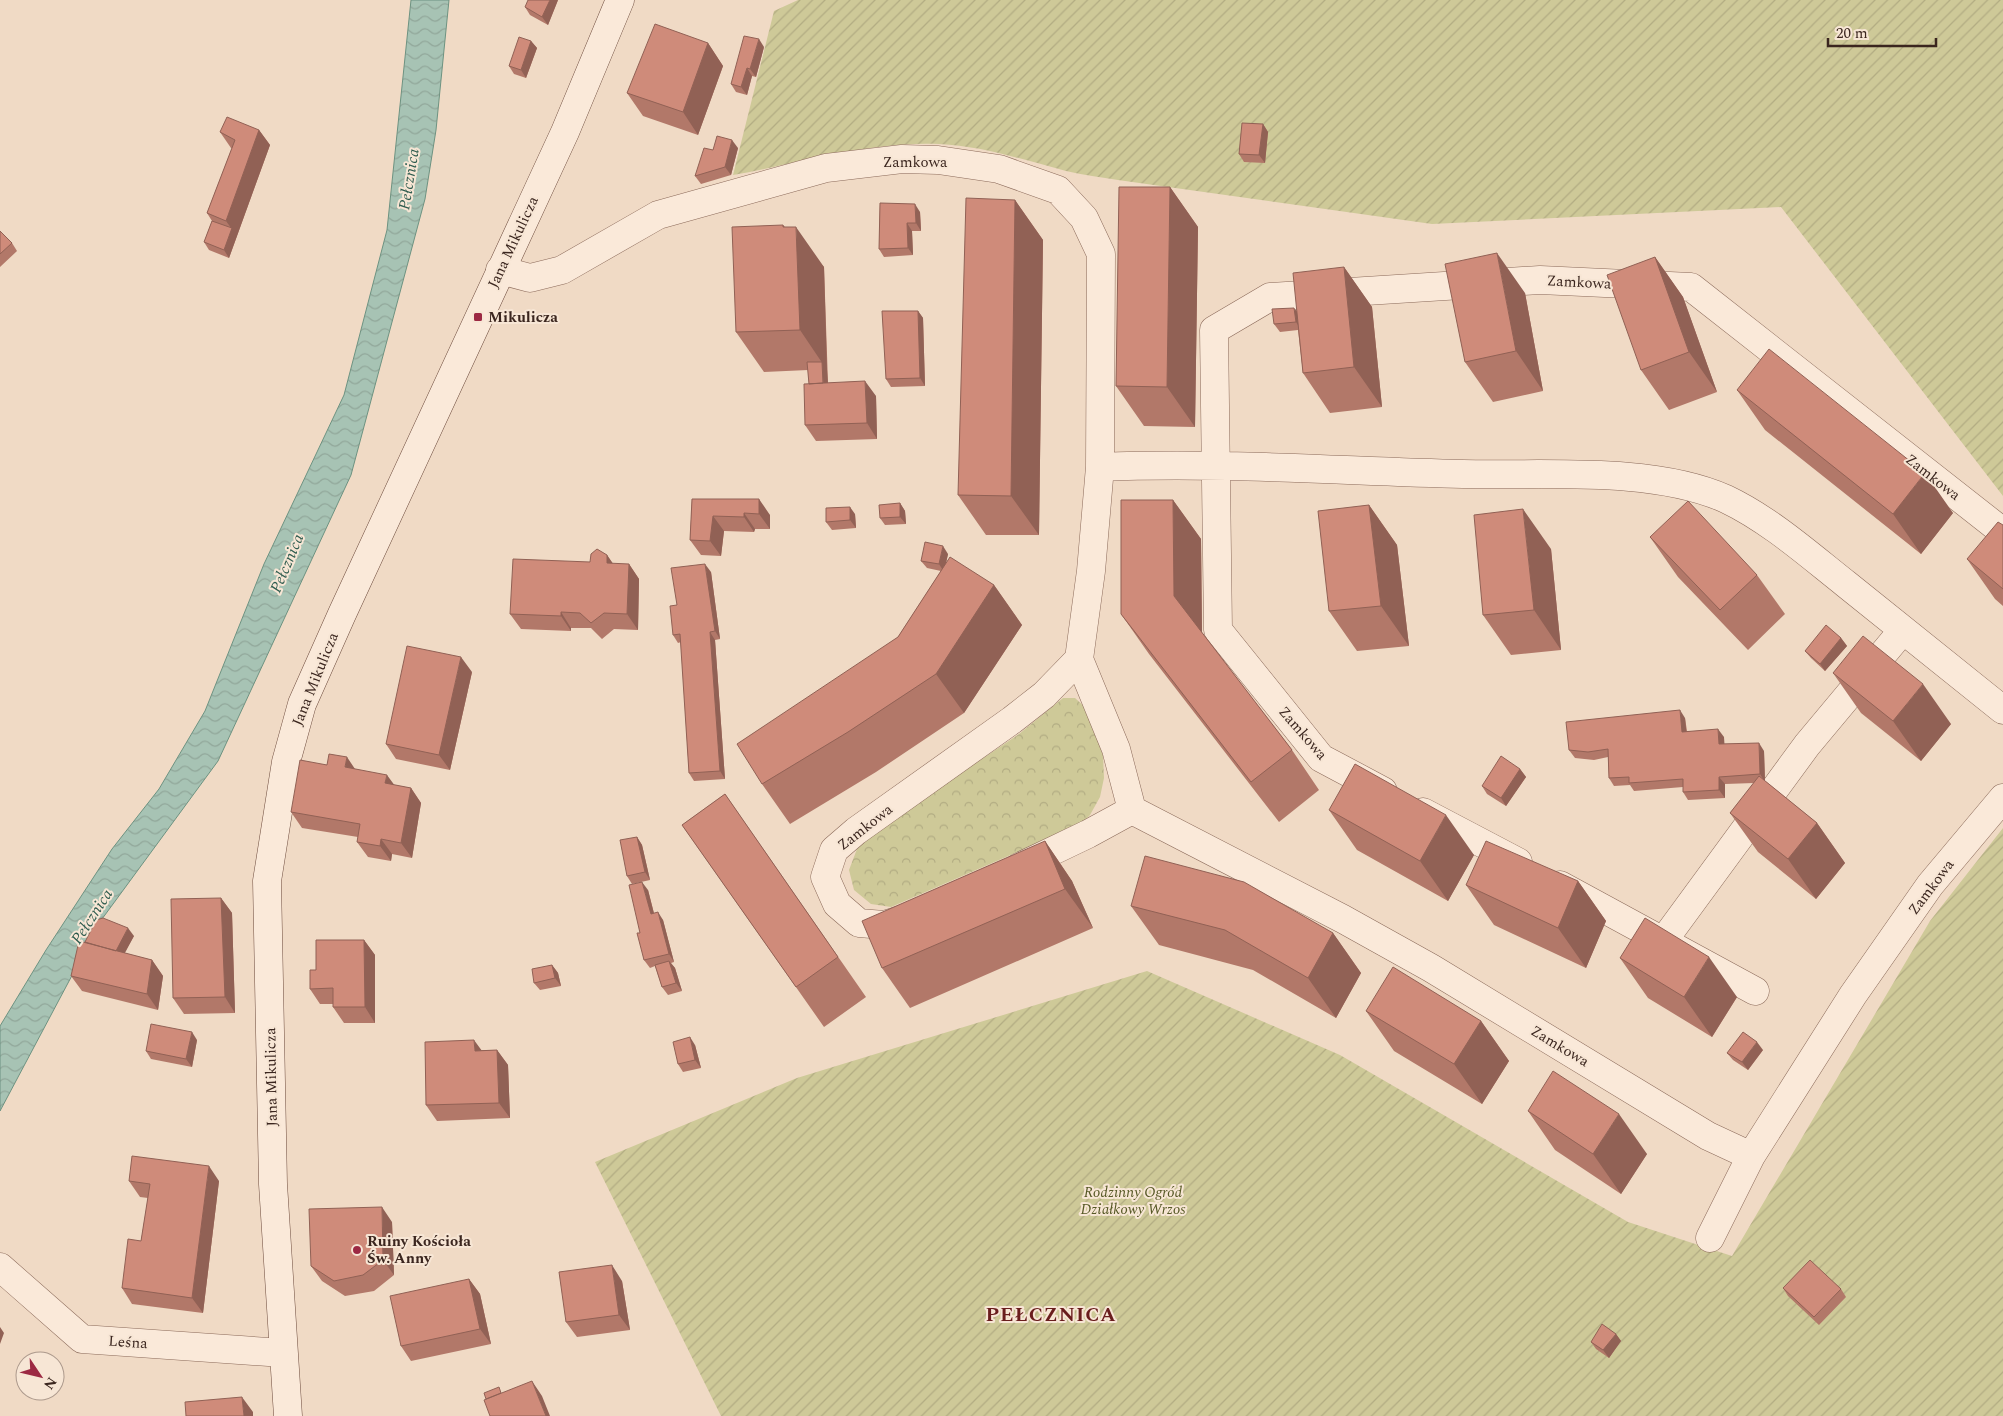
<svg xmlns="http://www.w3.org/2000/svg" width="2003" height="1416" font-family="Spectral,serif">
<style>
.park{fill:url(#park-crowns)}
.garden{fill:url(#garden-furrows)}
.water{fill:url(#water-waves);stroke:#6d9281}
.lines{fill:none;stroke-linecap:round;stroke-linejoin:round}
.street-casing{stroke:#8b6a5a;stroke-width:29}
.secondary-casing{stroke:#6d4b3d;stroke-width:29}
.street{stroke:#fae9d9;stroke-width:28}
.secondary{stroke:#fae9d9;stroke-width:28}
.wall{fill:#b27869}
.shaded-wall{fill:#916155}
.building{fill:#cf8b7a;stroke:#916155}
.poi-dot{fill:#9c2943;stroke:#f7e6d5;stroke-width:2}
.labels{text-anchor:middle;stroke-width:4;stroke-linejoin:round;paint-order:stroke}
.street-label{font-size:15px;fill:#3b261f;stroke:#f7e6d5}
.poi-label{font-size:15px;font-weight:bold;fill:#3b261f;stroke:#f7e6d5;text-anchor:start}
.park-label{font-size:15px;font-style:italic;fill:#565825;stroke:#f7e6d5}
.water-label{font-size:16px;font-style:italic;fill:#2e5b4e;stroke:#f7e6d5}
.district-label{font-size:20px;font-weight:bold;letter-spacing:1px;fill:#691d1d;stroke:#f7e6d5}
</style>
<defs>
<pattern id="park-crowns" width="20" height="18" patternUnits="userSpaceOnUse" patternTransform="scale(1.25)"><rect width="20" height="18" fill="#cec998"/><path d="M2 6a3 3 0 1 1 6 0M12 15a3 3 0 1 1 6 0" fill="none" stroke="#b2ac83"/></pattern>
<pattern id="garden-furrows" width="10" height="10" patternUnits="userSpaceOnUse" patternTransform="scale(1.25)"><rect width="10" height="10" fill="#cec998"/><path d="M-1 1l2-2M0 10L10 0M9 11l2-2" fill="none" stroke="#b2ac83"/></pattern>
<pattern id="water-waves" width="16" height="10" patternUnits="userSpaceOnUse" patternTransform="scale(1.25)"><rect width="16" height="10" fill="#a7c3b4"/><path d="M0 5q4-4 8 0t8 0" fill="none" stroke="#91a79a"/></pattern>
</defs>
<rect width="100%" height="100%" fill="#f0dac5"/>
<path class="park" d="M1063 698H1075L1087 709 1103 755 1104 778 1100 797 1090 815 1084 821 1020 851 891 907 871 904 854 890 849 870 860 841 1019 734Z"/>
<path class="garden" d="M798 0H2003V496L1781 207 1432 224 1118 180C1101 177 1083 175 1066 171 1024 160 983 146 939 144 870 141 801 163 733 175L774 11Z
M2003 828V1416H721L595 1162 797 1078 1147 971 1340 1055 1628 1222 1732 1256 1930 921Z"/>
<path class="water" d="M411 0H449L436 130 425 199 351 475 218 761 102 919 0 1111V1026L46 950 112 849 159 789 205 711 264 564 344 395 387 230Z"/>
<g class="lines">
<defs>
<path id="street" d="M500 270 530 278 562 270 658 215 826 168 902 159 938 160 999 169 1058 190 1084 218 1101 254 1100 467 1091 571 1079 659 1044 695 1012 720 856 831 834 850 825 877 837 904 859 923 884 925 900 920
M1100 467C1222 462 1342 471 1463 474 1543 476 1653 466 1726 499 1770 520 1808 554 1846 584 1898 626 1950 668 2003 710
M1079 659 1116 749 1132 810
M1383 791 1321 758 1218 630 1214 330 1270 297 1540 280 1691 287 2003 532
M1423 812 1518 862
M1019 867 1088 834 1132 810 1343 919 1431 968 1708 1136 1751 1156
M1560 885 1755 991
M1664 940 1807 745 1903 630
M1710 1238 1751 1156 1853 995 1930 885 2003 798
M0 1267 82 1339 283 1353"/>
<path id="secondary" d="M288 1416 273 1184 267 881 286 762 302 704 342 614 565 132 620 0"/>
</defs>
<use href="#street" class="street-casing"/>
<use href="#secondary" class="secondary-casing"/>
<use href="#street" class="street"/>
<use href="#secondary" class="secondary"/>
</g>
<path class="wall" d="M558 0 548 25 530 15 525 7Z
M531 41 537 48 526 78 514 74 509 66Z
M708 43 723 66 698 135 643 116 627 93Z
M764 47 756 77 752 76 747 95 736 92 731 84Z
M1263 124 1268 132 1265 163 1244 162 1239 154Z
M259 130 270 145 229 258 209 250 204 242 212 221 207 213 232 148H231L220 132Z
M738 148 731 175 701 184 695 176 713 150Z
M1170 187 1198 227 1195 427 1144 426 1116 386Z
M1015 200 1043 240 1039 535H986L958 495Z
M880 203 920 212 921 231H912L913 255 884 257 879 249Z
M783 225 824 267 828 383 876 396 877 439 816 441 805 425 809 384 808 370 764 372 736 332Z
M0 231 12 243 17 251 0 267Z
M1655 257 1683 297 1717 392 1669 410 1641 370Z
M1344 267 1372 307 1382 407 1330 413 1303 373 1298 330 1280 332 1274 324 1296 311Z
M1525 293 1543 391 1493 402 1465 362Z
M918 311 923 318 925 386 891 387 886 379Z
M1737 390 1953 513 1921 554 1765 430Z
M692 499 770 515V529H755L754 532 724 531 721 556 701 555 690 540Z
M1173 500 1201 539 1202 633 1292 750 1319 790 1279 822 1149 654 1121 614Z
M900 503 905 511 906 524 885 525 880 518Z
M1369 505 1397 545 1409 646 1357 651 1329 611Z
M855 514 856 528 832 530 826 522Z
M2003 525V606L1995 599 1967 559Z
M1650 537 1757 575 1785 614 1748 650 1678 577Z
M1551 549 1561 650 1511 655 1483 615Z
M948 554 946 563 994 585 1022 625 964 713 876 772 790 824 762 784 898 637 941 571 927 568 921 561Z
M607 555 613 564H629L639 579 638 630 614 629 602 639 591 628H571V631L521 629 510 614 590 562Z
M711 572 720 639 715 640 725 779 694 781 689 773 681 642 678 643 673 635 677 605Z
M1841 638 1847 646 1825 671 1811 658 1805 651Z
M472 672 450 770 396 759 386 744Z
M1833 673 1951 724 1921 761 1861 713Z
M1685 718 1687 731 1724 737V744L1764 751 1765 781 1817 823 1845 863 1816 899 1758 852 1730 813 1754 783 1725 784V798L1688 800 1683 792V787L1634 791 1630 785 1614 786 1609 778 1608 757 1594 760 1575 758 1569 750Z
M327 765 355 769 394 785 411 788 421 803 412 858 392 854 391 861 368 857 357 842 358 837 302 828 291 812Z
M1520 769 1526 777 1506 806 1487 794 1482 786Z
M725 794 866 997 824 1027 682 825Z
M1329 810 1474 855 1448 901 1357 850Z
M637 837 642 845 650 880 632 884 627 876Z
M1045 841 1072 881 1093 928 910 1008 882 968Z
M1578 881 1606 921 1586 968 1494 925 1466 885Z
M648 890 654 913 663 920 674 962 671 963 675 968 682 991 668 995 662 987 655 966 650 968 644 960 640 933Z
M221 898 232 913 235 1013 184 1014 173 998Z
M1131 906 1333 933 1361 973 1336 1018 1253 970 1159 945Z
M134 936 124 953 152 960 163 976 158 1010 82 991 71 976 85 942Z
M364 940 375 955V1023H344L333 1007V1004H320L310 989 316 970Z
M1620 958 1737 997 1712 1037 1648 998Z
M552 965 558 973 561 986 540 990 534 983Z
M1366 1011 1481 1021 1509 1061 1482 1104 1394 1051Z
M197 1040 192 1067 151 1059 146 1051Z
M695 1045 701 1068 683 1072 678 1064Z
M482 1050H497L508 1065 510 1118 437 1121 426 1105Z
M1763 1050 1748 1070 1733 1060 1727 1053Z
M1528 1111 1647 1154 1621 1194 1555 1150Z
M129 1181H219L203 1313 132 1304 122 1288 141 1241 148 1198 140 1197Z
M392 1222 394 1275 374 1291 345 1296 322 1281 311 1266Z
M469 1279 480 1294 491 1344 411 1361 401 1346Z
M622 1281 630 1330 577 1337 566 1322Z
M1783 1288 1841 1289 1846 1297 1819 1325 1788 1296Z
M1616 1334 1621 1341 1609 1358 1596 1349 1591 1342Z"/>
<path class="shaded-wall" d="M550 0H558L548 25 542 17Z
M759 39 764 47 756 77 750 69Z
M531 41 537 48 526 78 521 70Z
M708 43 723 66 698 135 683 112Z
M747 68 752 76 747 95 741 87Z
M1263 124 1268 132 1265 163 1259 155Z
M259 130 270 145 237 236 226 221Z
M732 140 738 148 731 175 725 167Z
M1170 187 1198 227 1195 427 1167 387Z
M1015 200 1043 240 1039 535 1011 496Z
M915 204 920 212 921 231 916 223Z
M907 223 912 231 913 255 908 248Z
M783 225 797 244 796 227 824 267 827 370 800 330Z
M232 228 237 236 229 258 224 250Z
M1497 253 1525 293 1543 391 1516 351Z
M1655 257 1683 297 1717 392 1689 352Z
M1344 267 1372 307 1382 407 1354 367Z
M1294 308 1300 315 1301 330 1296 322Z
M918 311 923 318 925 386 920 378Z
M822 362 827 370 829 398 824 391Z
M865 381 876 396 877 439 867 423Z
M1925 473 1953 513 1921 554 1893 514Z
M759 499 770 515V529L759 514Z
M1173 500 1201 539 1202 636 1174 596Z
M900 503 905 511 906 524 900 517Z
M1369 505 1397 545 1409 646 1381 606Z
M850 507 855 514 856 528 850 520Z
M1523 509 1551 549 1561 650 1534 610Z
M744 513 755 529 754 532 744 517Z
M713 516 724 531 721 556 710 541Z
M943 546 948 554 944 572 939 564Z
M607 555 618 571 607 563Z
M629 564 639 579 638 630 627 614Z
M705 564 711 572 720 639 715 631Z
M994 585 1022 625 964 713 936 674Z
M561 612 571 628V631L561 616Z
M710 632 715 640 725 779 720 771Z
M1841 638 1847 646 1825 671 1820 664Z
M461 657 472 672 450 770 439 755Z
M1923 684 1951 724 1921 761 1893 721Z
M1680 710 1685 718 1687 739 1682 732Z
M1718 729 1724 737 1725 752 1719 744Z
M1759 743 1764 751 1765 782 1760 774Z
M347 757 357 772 345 767Z
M1520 769 1526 777 1506 806 1501 798Z
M387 775 398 790 385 783Z
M1719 777 1725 784V798L1719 790Z
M411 788 421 803 412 858 401 843Z
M1446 815 1474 855 1448 901 1420 861Z
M1817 823 1845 863 1816 899 1788 859Z
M637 837 642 845 650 880 645 872Z
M381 839 392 854 391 861 380 846Z
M1045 841 1072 881 1093 928 1065 889Z
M1578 881 1606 921 1586 968 1558 928Z
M642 882 648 890 656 922 651 914Z
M221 898 232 913 235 1013 225 997Z
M658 912 663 920 674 962 669 954Z
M128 928 134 936 119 964 113 956Z
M1333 933 1361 973 1336 1018 1308 978Z
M364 940 375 955V1023L365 1007Z
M1709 957 1737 997 1712 1037 1684 997Z
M152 960 163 976 158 1010 147 994Z
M669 961 675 968 682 991 676 983Z
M552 965 558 973 561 986 555 978Z
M1481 1021 1509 1061 1482 1104 1454 1064Z
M192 1032 197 1040 192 1067 186 1059Z
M690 1037 695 1045 701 1068 695 1060Z
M474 1040 485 1055 475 1051Z
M1757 1042 1763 1050 1748 1070 1742 1062Z
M497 1050 508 1065 510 1118 499 1103Z
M1619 1114 1647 1154 1621 1194 1593 1154Z
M209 1166 219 1181 203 1313 192 1298Z
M382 1207 392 1222 394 1275 383 1260Z
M612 1265 622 1281 630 1330 619 1315Z
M469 1279 480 1294 491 1344 480 1329Z
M0 1327 4 1333 0 1344Z
M1616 1334 1621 1341 1609 1358 1603 1350Z
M532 1381 542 1396 550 1416H546Z
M242 1397 253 1412V1416H244Z"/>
<path class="building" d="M528 0H550L542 17 525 7Z
M655 24 708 43 683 112 627 93Z
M744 36 759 39 750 69 747 68 741 87 731 84Z
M519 37 531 41 521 70 509 66Z
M227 117 259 130 226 221 207 213 235 140 220 132Z
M1242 123 1263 124 1259 155 1239 154Z
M717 136 732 140 725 167 695 176 704 148 713 150Z
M1119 187H1170L1167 387 1116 386Z
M966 198 1015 200 1011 496 958 495Z
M880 203 915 204 916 223H907L908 248 879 249Z
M212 221 232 228 224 250 204 242Z
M783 225V227H796L800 330 736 332 732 227Z
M0 231 12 243 0 254Z
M1497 253 1516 351 1465 362 1445 264Z
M1655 257 1689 352 1641 370 1607 275Z
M1344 267 1354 367 1303 373 1293 273Z
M1294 308 1296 322 1274 324 1272 309Z
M882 311H918L920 378 886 379Z
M1769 349 1925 473 1893 514 1737 390Z
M807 362H822L823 383 809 384Z
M865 381 867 423 805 425 804 384Z
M692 499H759V514L744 513V517L713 516 710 541 690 540Z
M1121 500H1173L1174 596 1292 750 1251 782 1121 614Z
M1688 501 1757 575 1720 610 1650 537Z
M900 503V517L880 518 879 505Z
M1369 505 1381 606 1329 611 1318 511Z
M850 507V520L826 522V508Z
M1523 509 1534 610 1483 615 1474 515Z
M1998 522 2003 525V589L1967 559Z
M925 542 943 546 939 564 921 561Z
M597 549 607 555V563L629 564 627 614 604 613 591 623 580 613 561 612V616L510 614 513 559 590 562 591 554Z
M950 557 994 585 936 674 848 732 762 784 737 744 898 637Z
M705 564 715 631 710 632 720 771 689 773 680 634 673 635 670 606 677 605 671 568Z
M1826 625 1841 638 1820 664 1805 651Z
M1863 636 1923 684 1893 721 1833 673Z
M407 646 461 657 439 755 386 744Z
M1680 710 1682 732 1718 729 1719 744 1759 743 1760 774 1719 777V790L1683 792V779L1629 783V777L1609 778 1608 749 1588 752 1569 750 1566 722Z
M329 754 347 757 345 767 387 775 385 783 411 788 401 843 381 839 380 846 357 842 360 824 291 812 300 760 327 765Z
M1501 756 1520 769 1501 798 1482 786Z
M1355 764 1446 815 1420 861 1329 810Z
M1759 776 1817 823 1788 859 1730 813Z
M725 794 838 957 796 987 682 825Z
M637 837 645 872 627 876 620 840Z
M1045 841 1065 889 882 968 862 921Z
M1486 841 1578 881 1558 928 1466 885Z
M1145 856 1244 882 1333 933 1308 978 1225 930 1131 906Z
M642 882 651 914 658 912 669 954 644 960 637 933H640L629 885Z
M221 898 225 997 173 998 171 899Z
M103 918 128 928 116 951 85 942 96 920Z
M1645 918 1709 957 1684 997 1620 958Z
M316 940H364L365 1007H333V988L310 989V970H316Z
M79 941 152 960 147 994 71 976Z
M669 961 676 983 662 987 655 965Z
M552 965 555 978 534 983 532 969Z
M1393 967 1481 1021 1454 1064 1366 1011Z
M151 1024 192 1032 186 1059 146 1051Z
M1743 1032 1757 1042 1742 1062 1727 1053Z
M690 1037 695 1060 678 1064 673 1042Z
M474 1040 475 1051 497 1050 499 1103 426 1105 425 1042Z
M1553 1071 1619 1114 1593 1154 1528 1111Z
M132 1156 209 1166 192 1298 122 1288 128 1239 141 1241 150 1184 129 1181Z
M382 1207 383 1260 363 1275 334 1281 311 1266 309 1209Z
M1810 1260 1841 1289 1814 1317 1783 1288Z
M612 1265 619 1315 566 1322 559 1272Z
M469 1279 480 1329 401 1346 390 1296Z
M1602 1324 1616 1334 1603 1350 1591 1342Z
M532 1381 546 1416H490L484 1400Z
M499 1387 501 1393 486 1399 484 1393Z
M242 1397 244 1416H186L185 1402Z"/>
<g class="poi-dot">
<rect x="473" y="312" width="10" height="10" rx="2.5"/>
<circle cx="357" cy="1250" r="5"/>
</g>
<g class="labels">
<g class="street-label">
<text x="915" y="167">Zamkowa</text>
<text transform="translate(513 242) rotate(-65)" y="5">Jana Mikulicza</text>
<text transform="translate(1579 282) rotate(3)" y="5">Zamkowa</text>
<text transform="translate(1933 477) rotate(38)" y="5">Zamkowa</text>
<text transform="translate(315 679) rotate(-68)" y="5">Jana Mikulicza</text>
<text transform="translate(1303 733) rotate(49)" y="5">Zamkowa</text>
<text transform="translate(865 827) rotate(-38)" y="5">Zamkowa</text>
<text transform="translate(1931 887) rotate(-53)" y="5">Zamkowa</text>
<text transform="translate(1560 1046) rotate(31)" y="5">Zamkowa</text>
<text transform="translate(271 1077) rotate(-91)" y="5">Jana Mikulicza</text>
<text transform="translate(128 1342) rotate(4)" y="5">Leśna</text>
</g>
<g class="poi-label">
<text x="488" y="322">Mikulicza</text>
<text x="367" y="1246">Ruiny Kościoła<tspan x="367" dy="17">Św. Anny</tspan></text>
</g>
<g class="park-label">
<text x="1133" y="1197">Rodzinny Ogród<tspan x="1133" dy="17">Działkowy Wrzos</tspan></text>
</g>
<g class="water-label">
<text transform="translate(408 179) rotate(-81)" y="6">Pełcznica</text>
<text transform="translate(286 563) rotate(-67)" y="6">Pełcznica</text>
<text transform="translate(91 916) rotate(-57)" y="6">Pełcznica</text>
</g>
<g class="district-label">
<text x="1051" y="1321">PEŁCZNICA</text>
</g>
</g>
<g transform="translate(40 1376) rotate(125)"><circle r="24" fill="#f7e6d5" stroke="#ac998c"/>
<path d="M0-4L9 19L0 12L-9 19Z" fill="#9c2943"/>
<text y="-8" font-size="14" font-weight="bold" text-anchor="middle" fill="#3b261f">N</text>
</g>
<path d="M1828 38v8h108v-8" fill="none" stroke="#3b261f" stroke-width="2.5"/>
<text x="1836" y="38" font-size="15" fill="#3b261f" stroke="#f7e6d5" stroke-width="4" paint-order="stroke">20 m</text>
</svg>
